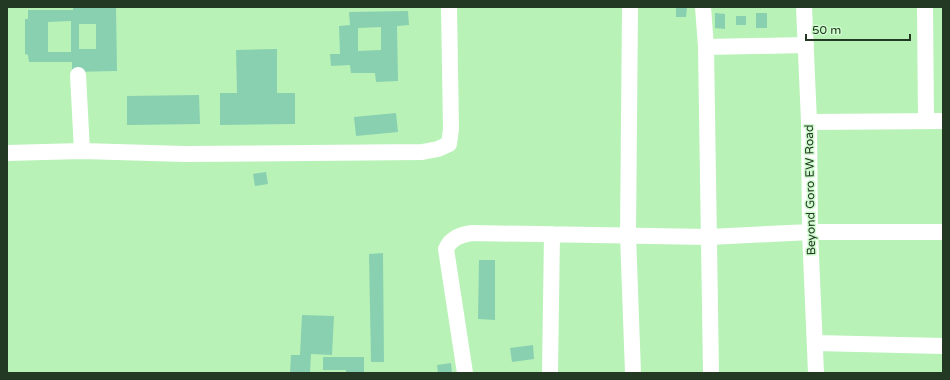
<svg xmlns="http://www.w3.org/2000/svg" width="950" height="380" font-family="'Varela Round',sans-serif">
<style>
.building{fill:#89d0b0;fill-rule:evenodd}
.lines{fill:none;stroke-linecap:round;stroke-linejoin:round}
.minor{stroke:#fff;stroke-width:16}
.labels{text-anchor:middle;stroke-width:3;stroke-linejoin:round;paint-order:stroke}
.street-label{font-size:12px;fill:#233923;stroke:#cefccd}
</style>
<rect width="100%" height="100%" fill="#b8f2b7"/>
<path class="building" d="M73 7H116L117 71 72 72V62H29L28 55 25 54V19H28V10H73ZM71 21V52H48V22ZM79 24H96V49H79Z
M676 7H687L686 17H676Z
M408 11 409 25 397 26 398 81 376 82 375 73H351L350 65 331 66 330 54H340L339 26 350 25 349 12ZM381 27V50L358 51V28Z
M715 13 725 14V29L715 28Z
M756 13H767V28H756Z
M736 16H746V25H736Z
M277 49V93H295V124L220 125V93H237L236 50Z
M199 95 200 124 127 125V96Z
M396 113 398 132 356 136 354 117Z
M266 172 268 184 255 186 253 174Z
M383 253 384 362H371L369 254Z
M479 260H495V320L478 319Z
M302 315 334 316 332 355 311 354 310 373H290L291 355H300Z
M533 345 534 359 512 362 510 348Z
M323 357H364V373H346V370H323Z
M451 363 452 373H438L437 365Z"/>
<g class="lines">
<path class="minor" d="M630 7 628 235 633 373
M703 7 706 47 711 373
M804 7 809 122 810 232 816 373
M925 7 926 121
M706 47 806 45
M78 75 82 151
M809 122 943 121
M7 153 82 151 185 154 422 152 438 149 449 144 451 129 449 7
M815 343 943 346
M465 373 446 249C451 238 460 235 472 233L709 237 810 232H943
M550 373 552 234"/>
</g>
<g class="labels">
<g class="street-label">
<text transform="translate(810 190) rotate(-91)" y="4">Beyond Goro EW Road</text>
</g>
</g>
<rect width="950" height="380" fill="none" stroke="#233923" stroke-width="16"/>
<path d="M806 34v6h104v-6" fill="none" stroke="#233923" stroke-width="2"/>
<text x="812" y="34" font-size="12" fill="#233923" stroke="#cefccd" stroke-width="3" paint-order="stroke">50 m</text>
</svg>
